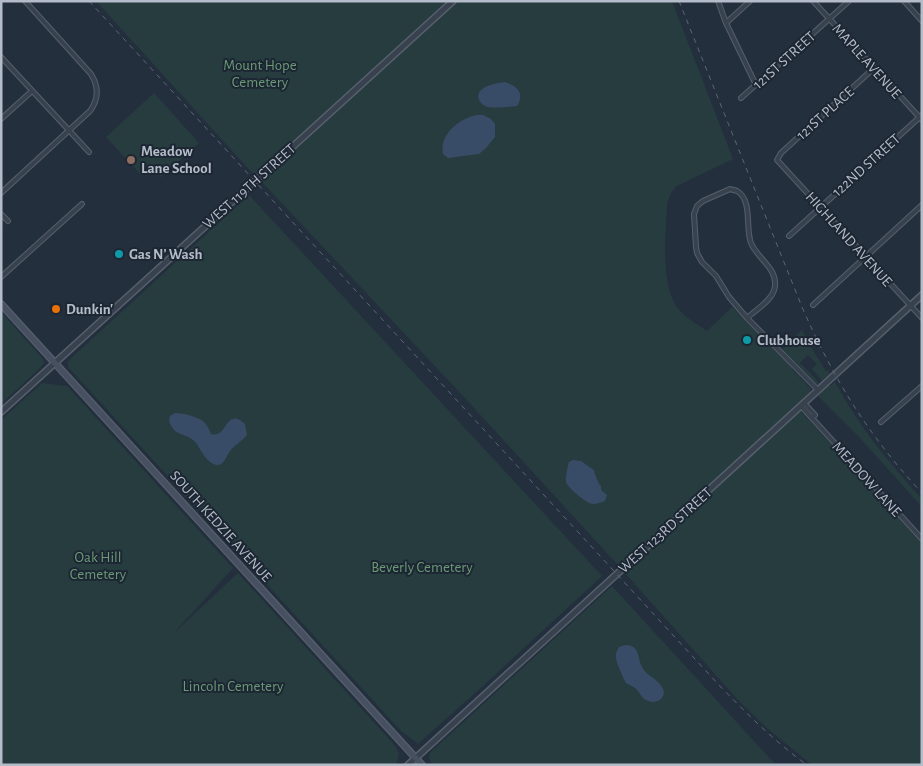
<svg xmlns="http://www.w3.org/2000/svg" width="923" height="766" font-family="'Alegreya Sans',sans-serif">
<style>
.green{fill:#263c3f}
.water{fill:#394c67}
.lines{fill:none;stroke-linecap:round;stroke-linejoin:round}
.minor-casing{stroke:#565f6c;stroke-width:6}
.tertiary-casing{stroke:#565f6c;stroke-width:8}
.secondary-casing{stroke:#565f6c;stroke-width:8}
.minor{stroke:#38414e;stroke-width:4}
.tertiary{stroke:#38414e;stroke-width:5}
.secondary{stroke:#465061;stroke-width:5.5}
.rail{stroke:#5a6575;stroke-width:1;stroke-dasharray:5 5;stroke-linecap:butt}
.education-dot{fill:#8d6e63;stroke:#1d2633;stroke-width:2}
.culture-dot{fill:#0f9aa8;stroke:#1d2633;stroke-width:2}
.food-dot{fill:#e8710a;stroke:#1d2633;stroke-width:2}
.labels{text-anchor:middle;stroke-width:4;stroke-linejoin:round;paint-order:stroke}
.street-label{font-size:15px;fill:#b4bcc9;stroke:#1d2633}
.park-label{font-size:15px;fill:#6b9a76;stroke:#1d2633}
.poi-label{font-size:15px;font-weight:bold;fill:#b4bcc9;stroke:#1d2633;text-anchor:start}
</style>
<rect width="100%" height="100%" fill="#242f3e"/>
<path class="green" d="M96 1H447L256 177Z
M458 1H672L733 159 677 186C671 191 669 197 667 205 666 232 660 284 677 307 684 317 697 324 707 331L732 307 778 354 802 330 812 349 826 371 828 370 830 374 822 381 812 369 817 364 808 355 800 363 816 379 819 384H816L795 364 791 368 811 389 809 393 796 406 922 543V765H812L768 729 738 700 617 564 464 397 261 181Z
M154 93 199 143 161 177 152 168 142 176 106 137Z
M249 195 602 576 484 685 418 744 401 731 68 367V361Z
M1 312 43 359 44 363 38 370 1 404Z
M835 382C858 425 889 463 922 499V507L860 438 817 395 829 384 830 386Z
M42 383 67 386 233 568 174 633 238 573 391 741C398 750 402 753 395 765H1V420Z
M612 586 776 765H433C429 760 427 756 432 751Z"/>
<path class="water" d="M505 82C517 86 525 93 517 106 510 107 491 109 485 106 482 104 481 103 479 100 474 87 496 83 505 82Z
M477 115H483L491 119 495 124V137L486 148 479 154 448 158 443 154C439 134 460 118 477 115Z
M175 413C183 413 200 417 205 423 208 426 209 430 211 434 228 439 225 406 245 424L247 435C242 441 235 445 230 451 227 455 225 462 221 464 215 467 210 462 207 459 201 453 199 445 193 440 183 432 175 437 169 421L170 416Z
M573 460 581 461 595 471 594 472 599 484 601 486V490L607 495 605 501C602 502 597 504 593 504 587 504 568 488 566 482 565 480 568 465 569 462Z
M625 645C640 645 637 657 642 667 646 676 658 678 663 689 667 699 654 705 646 700 641 698 640 692 636 689 633 686 629 685 626 683 624 680 616 661 616 658 615 654 617 651 619 647Z"/>
<g class="lines">
<defs>
<path id="minor" d="M718 1 726 23 756 85
M813 1 922 120
M904 1 922 21
M726 23 750 1
M1 57 89 152
M874 68 781 153 777 160 922 318
M741 98 849 1
M1 119 32 91
M730 189C732 190 735 190 737 191 753 200 745 228 751 243 757 258 777 268 775 286 774 299 757 309 747 318L729 297 716 276 702 262 697 253 696 247 694 214 697 206 703 201Z
M1 193 90 111C99 99 99 87 91 74L25 1
M1 214 8 221
M789 236 922 115
M1 277 82 204
M813 305 922 205
M747 318 818 390
M804 403 815 415 812 418
M801 406 922 539
M881 422 922 386"/>
<path id="tertiary" d="M1 412 453 1
M408 765 922 295"/>
<path id="secondary" d="M1 304 422 765"/>
</defs>
<use href="#minor" class="minor-casing"/>
<use href="#tertiary" class="tertiary-casing"/>
<use href="#secondary" class="secondary-casing"/>
<use href="#minor" class="minor"/>
<use href="#tertiary" class="tertiary"/>
<use href="#secondary" class="secondary"/>
<path class="rail" d="M89 1 718 684C746 713 774 741 807 765
M679 1 802 307C834 380 868 435 922 493"/>
</g>
<circle class="education-dot" cx="131" cy="160" r="5"/>
<g class="culture-dot">
<circle cx="119" cy="254" r="5"/>
<circle cx="747" cy="340" r="5"/>
</g>
<circle class="food-dot" cx="56" cy="309" r="5"/>
<g class="labels">
<g class="street-label">
<text transform="translate(784 60) rotate(-42)" y="5">121ST STREET</text>
<text transform="translate(867 61) rotate(48)" y="5">MAPLE AVENUE</text>
<text transform="translate(825 113) rotate(-42)" y="5">121ST PLACE</text>
<text transform="translate(866 165) rotate(-42)" y="5">122ND STREET</text>
<text transform="translate(249 186) rotate(-42)" y="5">WEST 119TH STREET</text>
<text transform="translate(849 239) rotate(48)" y="5">HIGHLAND AVENUE</text>
<text transform="translate(867 479) rotate(48)" y="5">MEADOW LANE</text>
<text transform="translate(221 526) rotate(48)" y="5">SOUTH KEDZIE AVENUE</text>
<text transform="translate(665 530) rotate(-42)" y="5">WEST 123RD STREET</text>
</g>
<g class="park-label">
<text x="260" y="70">Mount Hope<tspan x="260" dy="17">Cemetery</tspan></text>
<text x="98" y="562">Oak Hill<tspan x="98" dy="17">Cemetery</tspan></text>
<text x="422" y="572">Beverly Cemetery</text>
<text x="233" y="691">Lincoln Cemetery</text>
</g>
<g class="poi-label">
<text x="141" y="156">Meadow<tspan x="141" dy="17">Lane School</tspan></text>
<text x="129" y="259">Gas N' Wash</text>
<text x="66" y="314">Dunkin'</text>
<text x="757" y="345">Clubhouse</text>
</g>
</g>
<rect width="923" height="766" fill="none" stroke="#b4bcc9" stroke-width="5"/>
</svg>
